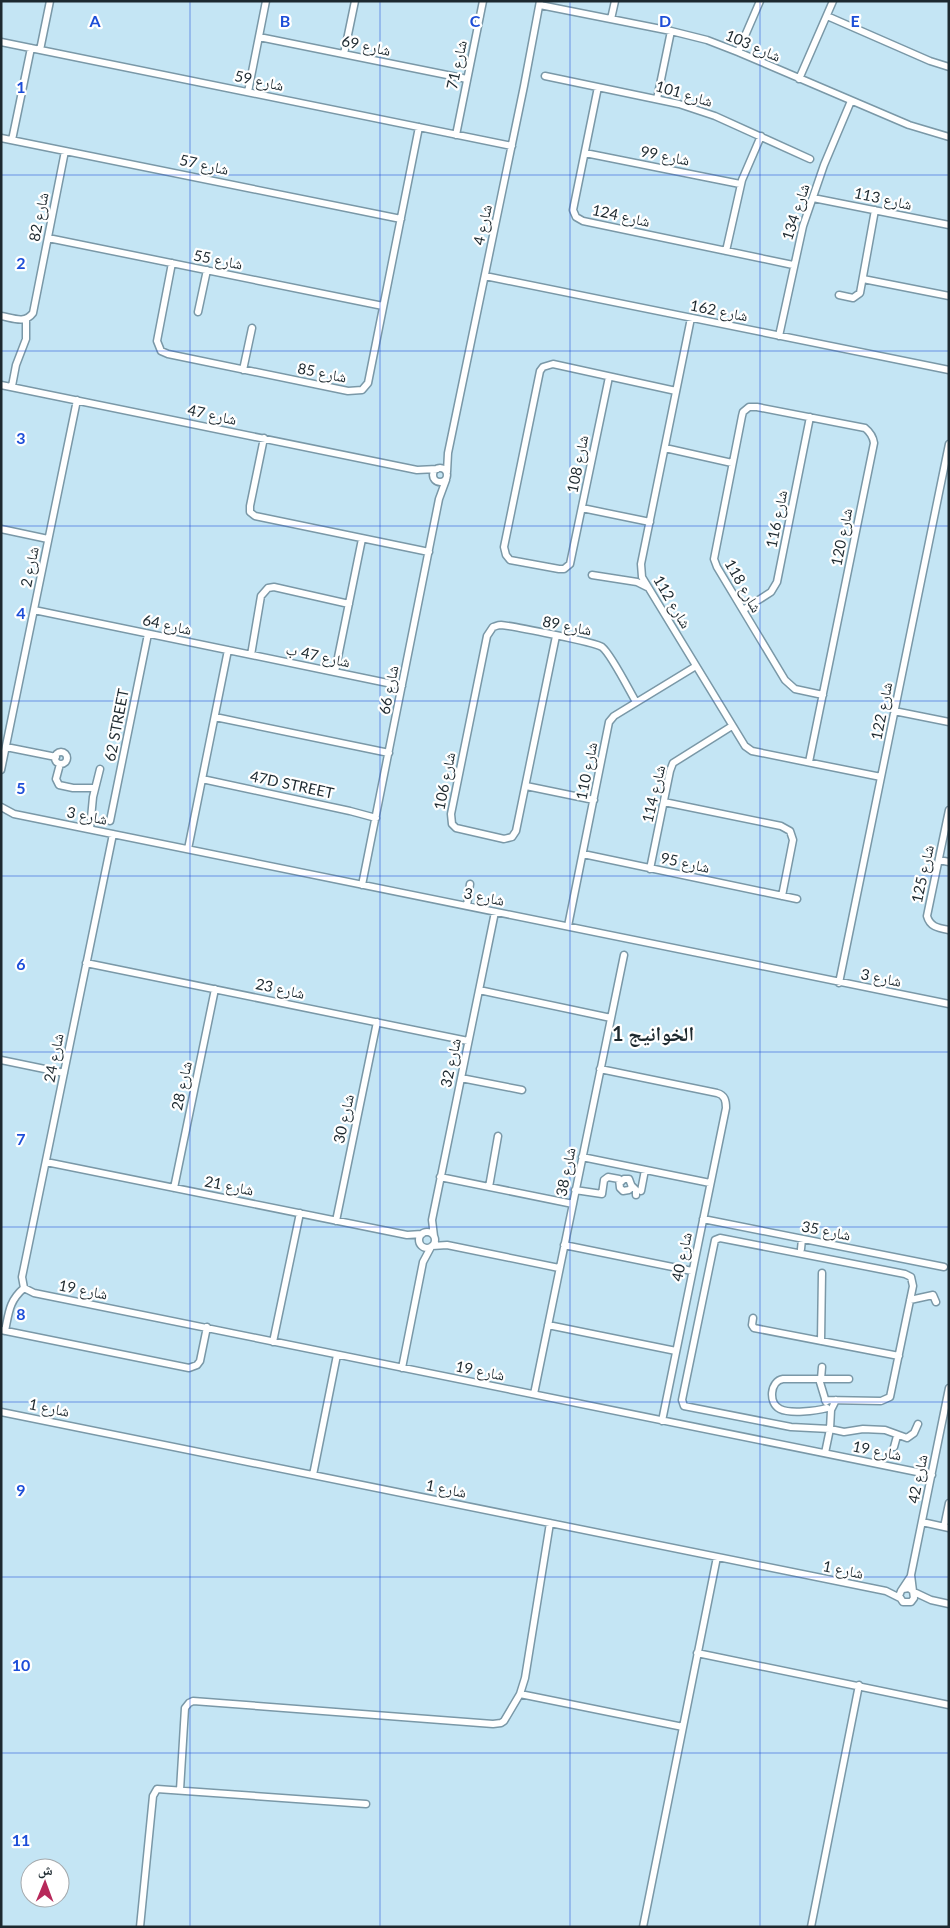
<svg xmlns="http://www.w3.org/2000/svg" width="950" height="1928" font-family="Lato,'Noto Naskh Arabic',sans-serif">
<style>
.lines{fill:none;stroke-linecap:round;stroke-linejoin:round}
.minor-casing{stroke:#7a98a7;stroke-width:9}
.minor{stroke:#fff;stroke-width:6}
.grid{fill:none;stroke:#1d4ed8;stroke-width:1;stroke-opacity:0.55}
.labels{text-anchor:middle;stroke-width:4.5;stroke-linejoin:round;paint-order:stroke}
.street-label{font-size:15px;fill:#1d292f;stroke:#fff}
.district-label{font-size:20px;font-weight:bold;fill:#1d292f;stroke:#fff}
.grid-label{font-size:16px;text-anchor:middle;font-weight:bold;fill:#1d4ed8;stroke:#fff;stroke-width:4.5;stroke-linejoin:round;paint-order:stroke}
</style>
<rect width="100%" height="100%" fill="#c4e5f4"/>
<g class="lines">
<defs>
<path id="minor" d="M540 5 671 31 707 40 738 52 909 125 949 137
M827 16 930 61 949 67
M611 19 615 1
M259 37 467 79
M1 42 512 146
M40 50 50 1
M738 52 760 1
M344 54 355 1
M545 76 679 104 715 116 810 159
M799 79 833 1
M598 87 573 210 576 217 583 221 793 265
M248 92 266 1
M657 99 671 31
M456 135 483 1
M1 138 401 219
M12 140 31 48
M585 153 740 184
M813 198 949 225
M48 238 383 306
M726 251 742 180 761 136
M172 263 157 341 161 351 168 354 348 391 362 390 368 383 419 127
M485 276 949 370
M863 279 949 296
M839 295 853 298 860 293 875 210
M198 312 207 270
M1 316C13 318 25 324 33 313L65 151
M691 318 641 564 642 577 745 746 752 751 881 777
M779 336 803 226 824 165 851 101
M243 370 252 328
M609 377 570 564 564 569H559L510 560 506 555 504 547 540 371 543 367 553 364 676 391
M1 385 417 470 437 469
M12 386 16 365 26 339V319
M264 438 250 506V512L255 516 429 552
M665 448 732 463
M433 475a7 7 0 1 1 14 0a7 7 0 1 1-14 0Z
M447 472 448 453 524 86 540 1
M582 508 650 522
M1 529 48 539
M592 575 637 582 647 587
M34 610 402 686
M743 610 771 592 777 582 810 417
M556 636 516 831 512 837 504 839 456 828 452 824 451 814 487 636 493 627C497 626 497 625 501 625 512 626 595 642 602 647 611 654 629 690 636 702
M251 655 261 596 268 588 274 587 349 604
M335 672 362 539
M894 711 949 722
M215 717 389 753
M6 747 56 757
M55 758a6 6 0 1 1 12 0a6 6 0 1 1-12 0Z
M809 762 874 443C873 436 870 432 865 428L757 407H749L743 412 742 416 714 559 717 567 785 680 795 689 823 695
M60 764 56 779 59 785 73 788H95
M1 770 77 400
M202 779 350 811 376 818
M526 786 594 800
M664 802 781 826 790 831 793 840 782 896
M1 807 14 814 949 1004
M949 810 927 916C930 927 938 928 949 930
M110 821 148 634
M90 829 93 797 100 769
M188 849 228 650
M583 854 797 899
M939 860 949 862
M650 869 670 771 673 763 732 726
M362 885 439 499 446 480
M467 906 470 884
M568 926 609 722 614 716 696 666
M86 963 468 1041
M839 983 949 444
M479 990 611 1018
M1 1060 64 1073
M600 1069 717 1093C725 1095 726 1101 726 1108L662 1421
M461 1078 522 1090
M582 1157 710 1183
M46 1162 407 1235 422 1234
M440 1177 573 1204
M632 1186 636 1190V1195
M489 1187 498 1136
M174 1188 215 989
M575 1190 602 1194 604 1180 608 1177 619 1179 620 1188 623 1191 629 1190 632 1187 629 1179H624L621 1182
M641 1191 645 1170
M703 1219 944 1267
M336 1221 377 1022
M419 1240a8 8 0 1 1 16 0a8 8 0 1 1-16 0Z
M434 1236 432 1220 495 912
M564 1245 692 1271
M432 1246 447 1245 559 1268
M801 1249 802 1239
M24 1288 34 1293 932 1475
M24 1288 22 1277 113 834
M910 1300 933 1295 936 1302
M753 1318 752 1325 754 1328 899 1356
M548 1325 676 1351
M1 1330 189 1368 197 1365 200 1361 207 1327
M5 1331C9 1312 9 1301 24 1288
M821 1341 822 1273
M273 1342 300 1213
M402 1368 423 1262 431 1247
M819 1379 826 1402
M821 1379 822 1367
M534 1394 624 955
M825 1400 881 1401 890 1397 913 1286 911 1277 905 1274 720 1238 715 1240 682 1400 684 1406 791 1427 830 1429 844 1432 863 1429 885 1430 907 1438 914 1433 918 1424
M827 1408C816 1411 790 1414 780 1409 768 1403 770 1381 783 1379H849
M1 1412 886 1591 900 1598
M894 1447 897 1436
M825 1453 830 1429 831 1410 836 1400
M313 1475 337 1355
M922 1522 949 1528
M944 1527 949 1503
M903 1589 909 1588 913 1591 914 1598 911 1602H903L899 1596 901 1591 911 1576
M913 1591 911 1575 949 1388
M914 1592 931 1600 949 1604
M697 1653 949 1705
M520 1694 683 1727
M180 1790 185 1708 189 1703 193 1701 493 1724 501 1723 504 1721 520 1694 525 1678 550 1523
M140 1927 153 1796 157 1789 366 1804
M643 1927 717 1557
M811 1927 859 1685"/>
</defs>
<use href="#minor" class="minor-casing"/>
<use href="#minor" class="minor"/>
</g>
<path class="grid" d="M190 1V1927M380 1V1927M570 1V1927M760 1V1927M1 175H949M1 351H949M1 526H949M1 701H949M1 876H949M1 1052H949M1 1227H949M1 1402H949M1 1577H949M1 1753H949"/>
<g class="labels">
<g class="street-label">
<text transform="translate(366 46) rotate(12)" y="5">شارع 69</text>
<text transform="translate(753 46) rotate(23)" y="5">شارع 103</text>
<text transform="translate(457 65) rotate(-78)" y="5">شارع 71</text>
<text transform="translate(259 81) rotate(12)" y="5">شارع 59</text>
<text transform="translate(684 94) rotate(16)" y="5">شارع 101</text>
<text transform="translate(665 156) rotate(11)" y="5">شارع 99</text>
<text transform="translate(204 165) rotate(12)" y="5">شارع 57</text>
<text transform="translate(883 199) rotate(12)" y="5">شارع 113</text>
<text transform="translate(796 212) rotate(-72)" y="5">شارع 134</text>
<text transform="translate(621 216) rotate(12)" y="5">شارع 124</text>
<text transform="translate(39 217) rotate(-79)" y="5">شارع 82</text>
<text transform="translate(483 225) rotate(-78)" y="5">شارع 4</text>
<text transform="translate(218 260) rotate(11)" y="5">شارع 55</text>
<text transform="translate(719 311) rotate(11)" y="5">شارع 162</text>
<text transform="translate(322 373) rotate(11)" y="5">شارع 85</text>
<text transform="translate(212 415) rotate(12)" y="5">شارع 47</text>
<text transform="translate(578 464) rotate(-79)" y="5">شارع 108</text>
<text transform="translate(777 519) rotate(-79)" y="5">شارع 116</text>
<text transform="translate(842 537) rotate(-79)" y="5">شارع 120</text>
<text transform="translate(30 567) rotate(-79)" y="5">شارع 2</text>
<text transform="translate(743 586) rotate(60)" y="5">شارع 118</text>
<text transform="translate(672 602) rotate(59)" y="5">شارع 112</text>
<text transform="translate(167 625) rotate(12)" y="5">شارع 64</text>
<text transform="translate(567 626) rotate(11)" y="5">شارع 89</text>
<text transform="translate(318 656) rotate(12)" y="5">شارع 47 ب</text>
<text transform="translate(389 690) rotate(-79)" y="5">شارع 66</text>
<text transform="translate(882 711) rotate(-79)" y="5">شارع 122</text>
<text transform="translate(117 725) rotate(-79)" y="5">62 STREET</text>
<text transform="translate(587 771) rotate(-79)" y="5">شارع 110</text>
<text transform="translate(445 781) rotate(-79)" y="5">شارع 106</text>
<text transform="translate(292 785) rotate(12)" y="5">47D STREET</text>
<text transform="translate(654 794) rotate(-77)" y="5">شارع 114</text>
<text transform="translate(87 816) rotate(11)" y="5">شارع 3</text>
<text transform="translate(685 863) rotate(12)" y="5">شارع 95</text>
<text transform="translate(923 874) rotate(-78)" y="5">شارع 125</text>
<text transform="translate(484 897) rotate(11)" y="5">شارع 3</text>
<text transform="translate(881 978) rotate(11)" y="5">شارع 3</text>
<text transform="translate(280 989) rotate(12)" y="5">شارع 23</text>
<text transform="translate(54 1058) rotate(-79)" y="5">شارع 24</text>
<text transform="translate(451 1063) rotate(-78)" y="5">شارع 32</text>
<text transform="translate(182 1086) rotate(-78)" y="5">شارع 28</text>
<text transform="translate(344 1119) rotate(-78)" y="5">شارع 30</text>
<text transform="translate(566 1172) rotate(-79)" y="5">شارع 38</text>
<text transform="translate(229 1186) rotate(11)" y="5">شارع 21</text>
<text transform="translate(826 1231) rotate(11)" y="5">شارع 35</text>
<text transform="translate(682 1257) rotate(-78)" y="5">شارع 40</text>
<text transform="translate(83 1290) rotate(11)" y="5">شارع 19</text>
<text transform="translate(480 1371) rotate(11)" y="5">شارع 19</text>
<text transform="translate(49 1408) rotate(11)" y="5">شارع 1</text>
<text transform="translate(877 1451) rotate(11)" y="5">شارع 19</text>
<text transform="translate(918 1479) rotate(-79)" y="5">شارع 42</text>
<text transform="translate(446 1489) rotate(11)" y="5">شارع 1</text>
<text transform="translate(843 1570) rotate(11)" y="5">شارع 1</text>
</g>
<g class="district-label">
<text x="653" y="1041">الخوانيج 1</text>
</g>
</g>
<g class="grid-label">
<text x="95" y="27">A</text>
<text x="285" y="27">B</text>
<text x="475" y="27">C</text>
<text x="665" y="27">D</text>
<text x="855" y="27">E</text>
<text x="21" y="93">1</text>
<text x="21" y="269">2</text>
<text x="21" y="444">3</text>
<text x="21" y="619">4</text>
<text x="21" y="794">5</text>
<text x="21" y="970">6</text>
<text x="21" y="1145">7</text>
<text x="21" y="1320">8</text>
<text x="21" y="1496">9</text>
<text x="21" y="1671">10</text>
<text x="21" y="1846">11</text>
</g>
<rect width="950" height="1928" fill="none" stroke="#1d292f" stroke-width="5"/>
<g transform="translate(45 1883) rotate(1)"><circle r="24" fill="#ffffff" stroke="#a5a9ac"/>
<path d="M0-4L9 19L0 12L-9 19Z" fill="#b7295a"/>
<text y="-8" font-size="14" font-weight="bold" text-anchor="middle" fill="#1d292f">ش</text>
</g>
</svg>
